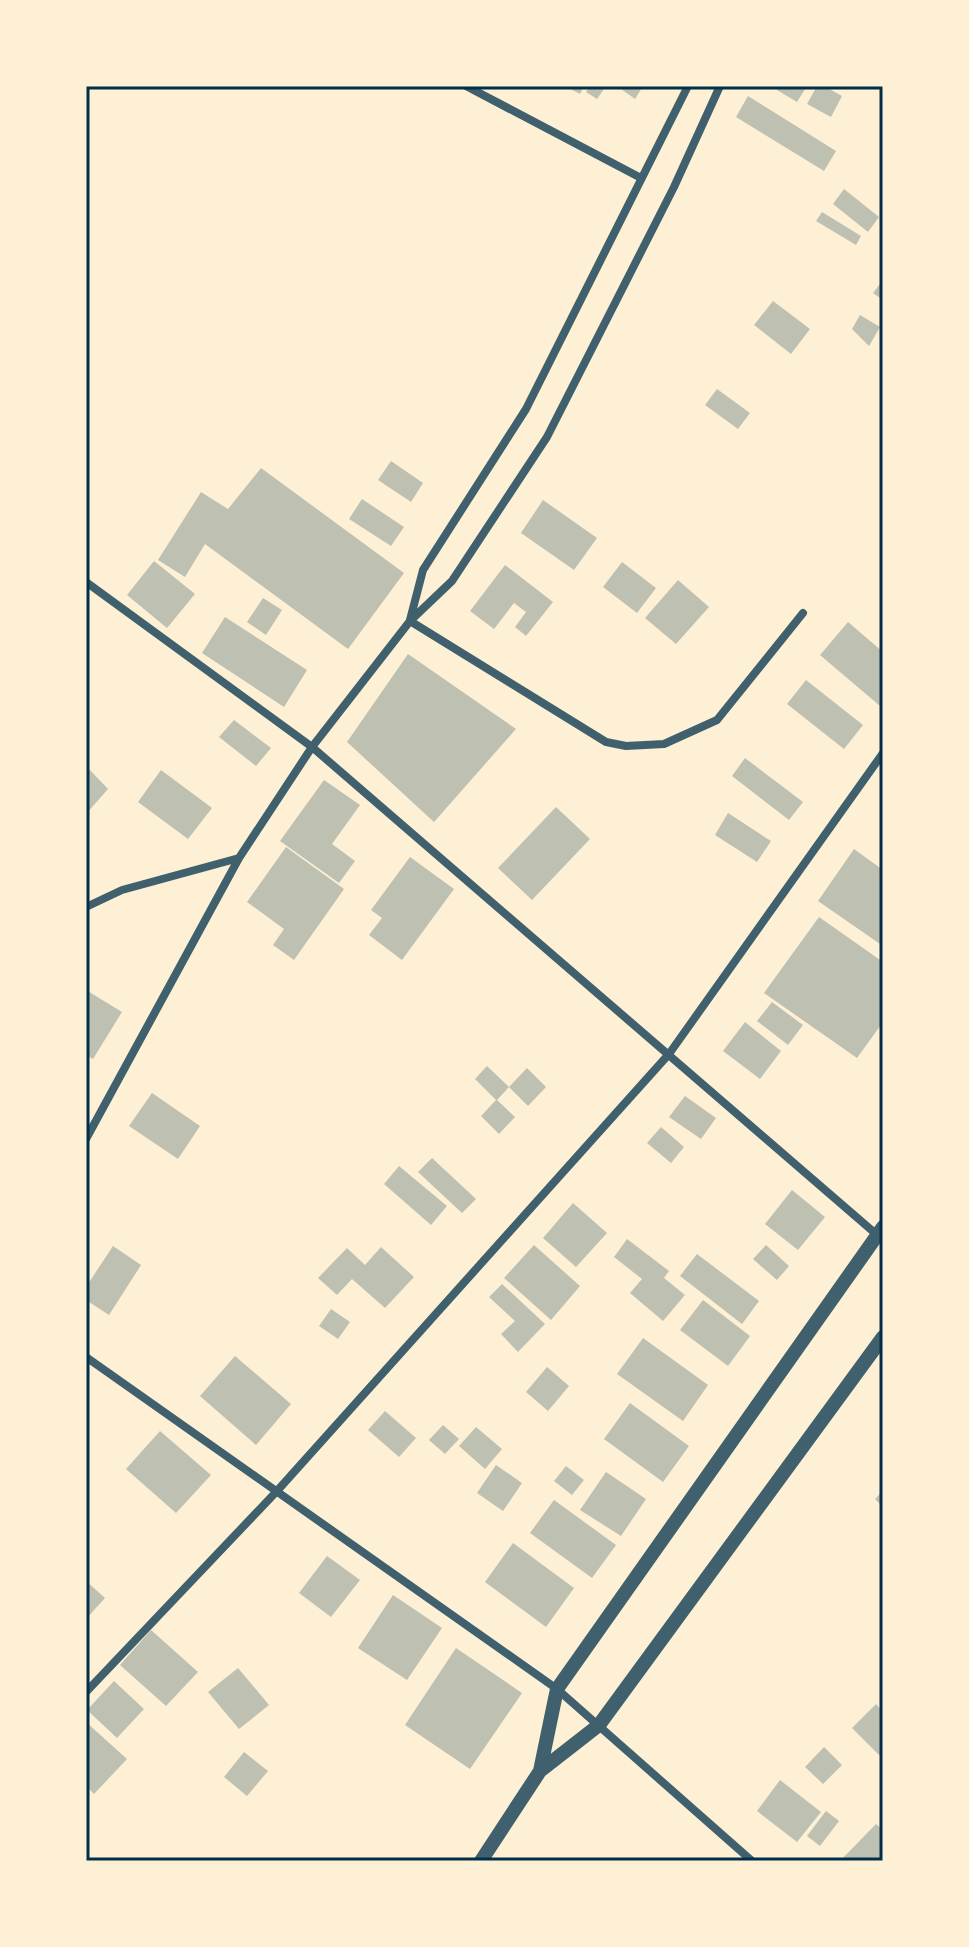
<svg xmlns="http://www.w3.org/2000/svg" width="969" height="1947" font-family="Barlow,sans-serif">
<style>
.building{fill:#bec0b2}
.lines{fill:none;stroke-linecap:round;stroke-linejoin:round}
.minor{stroke:#3f606c;stroke-width:8}
.tertiary{stroke:#3f606c;stroke-width:14}
.neatline{fill:none;stroke:#003049;stroke-width:3}
</style>
<rect width="100%" height="100%" fill="#fdf0d5"/>
<path class="building" d="M565 86H584L580 94Z
M590 86H606L597 99 586 92Z
M617 86H643L635 99Z
M779 86H807L797 102 777 90Z
M817 86H824L842 96 831 117 807 104Z
M748 96 836 151 824 171 736 117Z
M844 189 879 217 868 232 833 204Z
M822 212 861 236 856 245 816 221Z
M883 280V300L873 293Z
M773 301 810 329 791 354 754 325Z
M860 315 880 327 869 346 852 329Z
M717 389 750 413 738 429 705 405Z
M391 461 423 483 411 502 378 480Z
M261 468 404 573 348 649 205 544 185 577 158 560 201 492 228 509Z
M362 499 404 527 391 546 349 519Z
M543 500 597 538 574 570 521 533Z
M154 561 195 594 167 628 127 595Z
M622 562 656 588 637 613 603 587Z
M505 565 553 602 526 636 515 627 526 612 514 603 494 629 470 611Z
M678 580 709 607 676 644 645 618Z
M263 598 282 610 266 635 247 622Z
M225 617 307 670 284 707 202 653Z
M848 622 883 652V703L880 706 820 655Z
M408 654 516 729 434 822 347 742Z
M806 680 863 725 844 749 787 704Z
M234 720 271 748 256 766 219 737Z
M745 758 803 802 789 820 732 776Z
M86 766 108 789 86 814Z
M161 770 212 808 188 839 138 802Z
M324 780 360 805 332 844 355 861 339 883 280 841Z
M556 807 590 839 532 900 498 868Z
M728 813 771 841 757 862 715 835Z
M286 847 344 889 294 960 273 945 284 929 247 902Z
M854 849 883 870V946L818 901Z
M410 857 454 889 402 960 369 935 382 918 371 910Z
M819 917 883 962V1022L857 1058 764 993Z
M86 990 122 1012 93 1059 86 1055Z
M772 1002 803 1025 788 1045 757 1021Z
M745 1022 781 1051 760 1079 723 1051Z
M487 1066 509 1087 527 1068 546 1087 528 1106 509 1087 497 1100 515 1117 499 1134 481 1116 496 1100 475 1079Z
M152 1093 200 1126 178 1159 129 1126Z
M685 1096 716 1118 701 1139 669 1117Z
M661 1127 684 1147 671 1163 647 1143Z
M432 1158 476 1199 462 1213 418 1172Z
M399 1166 447 1206 431 1225 384 1184Z
M792 1190 825 1217 798 1250 765 1224Z
M573 1203 607 1233 576 1267 543 1238Z
M627 1239 669 1271 664 1278 685 1295 663 1321 630 1293 642 1279 614 1257Z
M534 1245 580 1286 551 1320 504 1278Z
M766 1245 789 1266 777 1280 753 1259Z
M113 1246 141 1265 109 1315 86 1300V1287Z
M381 1247 414 1277 385 1308 352 1279 337 1295 318 1278 347 1248 365 1265Z
M697 1254 759 1301 742 1324 680 1276Z
M502 1284 545 1324 518 1352 501 1334 515 1321 489 1297Z
M703 1300 750 1336 728 1366 680 1330Z
M331 1309 350 1322 338 1339 319 1326Z
M643 1338 708 1385 683 1421 617 1374Z
M235 1356 291 1404 256 1445 200 1396Z
M547 1367 569 1386 548 1411 526 1392Z
M630 1403 689 1446 663 1482 604 1439Z
M385 1411 416 1438 399 1457 368 1430Z
M443 1425 459 1439 445 1454 429 1440Z
M476 1427 502 1449 485 1469 459 1446Z
M160 1431 211 1475 176 1513 126 1469Z
M496 1465 522 1483 503 1511 477 1493Z
M566 1466 584 1480 572 1495 554 1481Z
M606 1472 646 1499 621 1536 580 1510Z
M883 1491V1507L875 1499Z
M554 1500 616 1545 592 1578 530 1533Z
M513 1543 574 1588 546 1627 485 1582Z
M327 1556 360 1580 331 1617 299 1593Z
M86 1581 105 1598 86 1619Z
M393 1595 442 1628 407 1680 358 1648Z
M151 1630 198 1672 166 1706 120 1665Z
M456 1648 522 1693 470 1769 405 1725Z
M238 1668 269 1705 239 1729 208 1692Z
M114 1681 144 1709 117 1738 87 1710Z
M876 1704 883 1712V1751L879 1755 852 1728Z
M86 1722 127 1759 94 1794 86 1786Z
M824 1747 842 1765 823 1784 805 1767Z
M244 1752 268 1771 247 1796 224 1777Z
M780 1780 821 1812 797 1842 757 1811Z
M826 1811 839 1821 820 1846 807 1836Z
M876 1824 883 1830V1861H840Z"/>
<g class="lines">
<path class="minor" d="M466 86 641 178
M86 582 312 747 883 1240
M410 620 423 570 526 409 688 86
M410 621 606 742 626 746 664 744 717 720 803 613
M86 907 122 890 239 858
M86 1139 239 858 312 747 410 621 452 581 547 437 674 187 720 86
M86 1357 557 1689 752 1861
M86 1692 277 1491 669 1054 883 753"/>
<path class="tertiary" d="M540 1771 557 1689 883 1227
M481 1861 540 1771 599 1725 883 1337"/>
</g>
<rect width="969" height="1947" fill="none" stroke="#fdf0d5" stroke-width="176"/>
<rect x="88" y="88" width="793" height="1771" class="neatline"/>
</svg>
